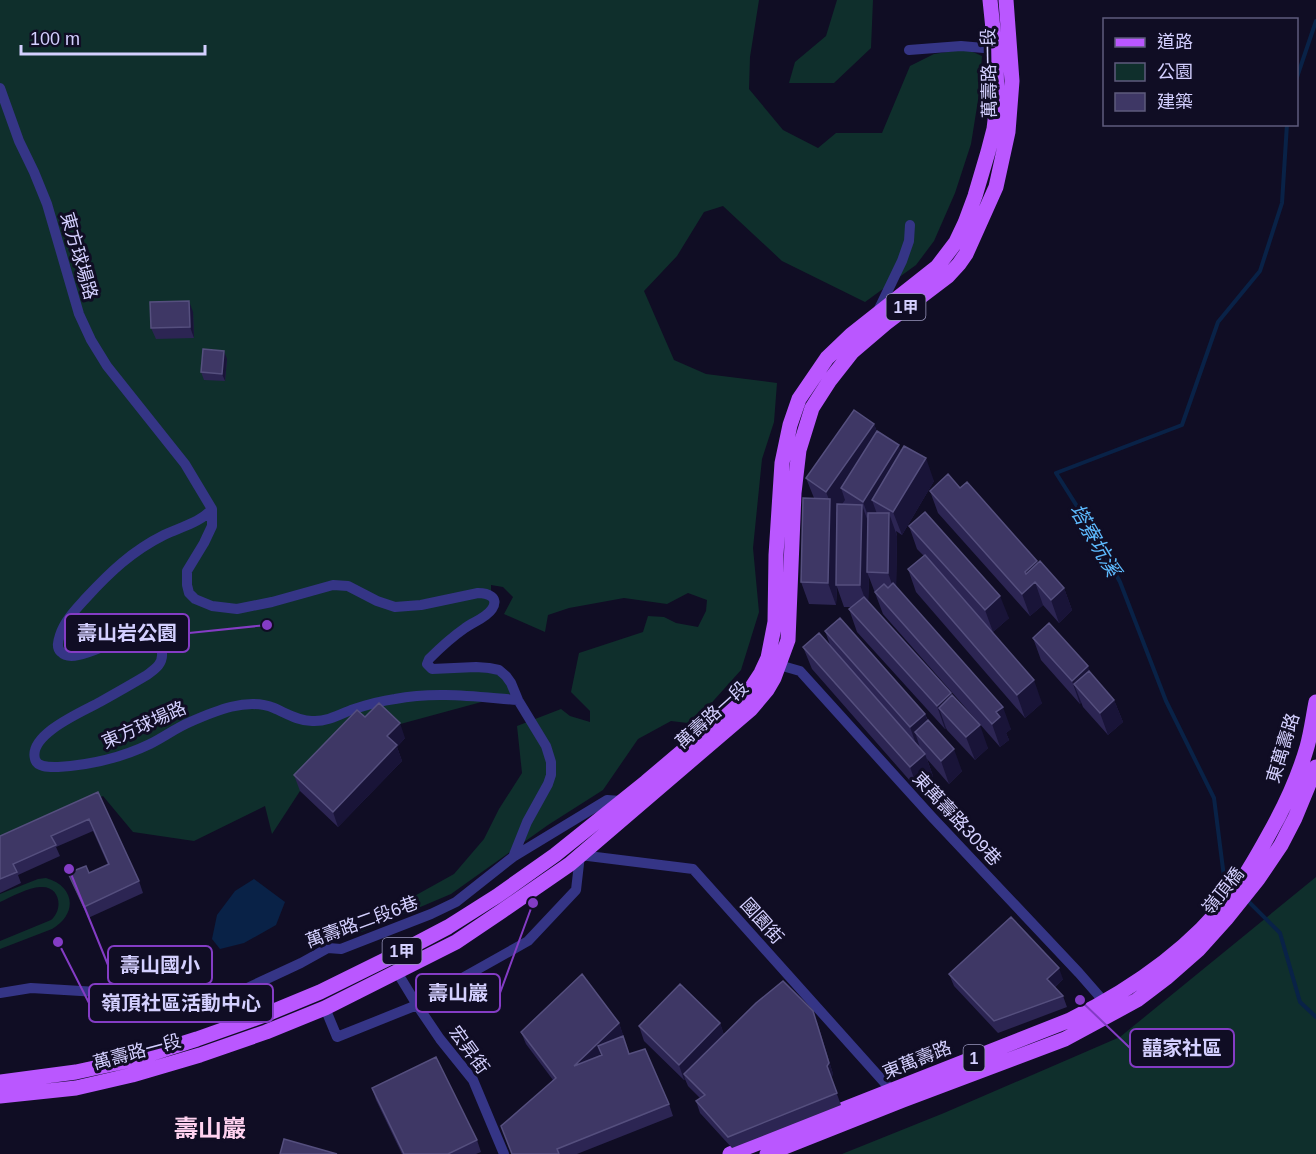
<svg xmlns="http://www.w3.org/2000/svg" width="1316" height="1154" font-family="Arial,'Noto Sans TC',sans-serif">
<style>
.green{fill:#0f2f2c}
.water{fill:#092247}
.lines{fill:none;stroke-linecap:round;stroke-linejoin:round}
.stream{stroke:#092247;stroke-width:4}
.minor{stroke:#353586;stroke-width:10}
.primary{stroke:#ba57ff;stroke-width:15}
.wall{fill:#2c2553}
.shaded-wall{fill:#191438}
.building{fill:#3e3765;stroke:#554f7e;stroke-width:1.5}
.labels{text-anchor:middle;stroke-width:6;stroke-linejoin:round;paint-order:stroke}
.shield{fill:#100d24;stroke:#9996bd;stroke-width:1.5}
.shield-label{font-size:16px;font-weight:bold;fill:#d4d0ff}
.street-label{font-size:18px;fill:#d4d0ff;stroke:#100d24}
.water-label{font-size:20px;font-style:italic;fill:#5ebbff;stroke:#100d24}
.district-label{font-size:24px;font-weight:bold;fill:#ffd2f0;stroke:#100d24}
.leader{fill:none;stroke:#843cc5;stroke-width:2}
.callout-dot{fill:#843cc5;stroke:#100d24;stroke-width:2}
.callout{fill:#100d24;stroke:#843cc5;stroke-width:2}
.callout-label{font-size:20px;text-anchor:middle;font-weight:bold;fill:#d4d0ff}
</style>
<rect width="100%" height="100%" fill="#100d24"/>
<path class="green" d="M0 0H759L750 57 749 89 783 130 818 148 836 133H882L910 66 934 54 966 49 982 56 979 94 971 144 955 193 934 241 916 265 865 302 782 261 723 206 704 212 677 256 644 291 674 360 706 374 777 383 774 422 762 459 753 548 759 612 741 670 706 709 696 724 671 721 638 739 603 790 548 825 451 894 359 933 366 923 454 874 484 839 499 809 522 773 517 726 561 709 570 716 590 722V711L571 692 579 653 643 632 648 616 664 617 676 623 698 627 706 611 707 600 688 593 667 604 624 598 569 608 548 615 545 632 504 614 513 597 503 587 491 585V595L494 604 427 664 461 668 506 676 515 693 393 726 363 725 300 791 272 834 265 806 194 841 133 832 103 796 0 844Z
M837 0H873L871 48 834 83H789L795 62 826 36Z
M1316 877V1154H842L944 1113 1120 1037Z
M46 878C75 886 78 914 52 929L0 949V941L51 920C64 909 60 885 40 887 29 887 11 897 0 902V894L38 879Z"/>
<path class="water" d="M254 879 285 902 276 925 244 943 220 949 212 939 217 915 235 891Z"/>
<g class="lines">
<path class="stream" d="M1296 80 1316 21
M1233 887 1224 877 1214 798 1166 701 1120 582 1092 530 1056 473 1182 425 1218 322 1260 271 1282 203 1287 124
M1247 900 1280 933 1300 1002 1316 1017"/>
<path class="minor" d="M909 50 961 46 995 49
M0 88 19 141 34 172 47 204 79 314 91 340 107 366 185 464 212 509V526L204 543 187 571V585L189 593 195 599 212 606 237 609 272 602 333 585 348 586 377 601 395 607 421 605 478 593C487 593 500 597 492 609 486 618 473 622 465 628 452 637 440 648 429 659L427 664 432 669 476 667 489 668 499 670 506 676 511 683 518 700 546 746 551 762V775L548 784 527 822 513 857
M877 313 902 261 909 241 910 225
M212 509C200 523 180 527 164 535 132 551 110 572 86 598 76 609 65 620 60 635 58 641 56 648 61 652 76 669 128 625 152 639 158 642 161 647 162 653 163 664 155 669 147 675 132 684 116 693 100 702 84 711 28 734 35 759 37 768 51 767 58 767 90 765 121 758 150 744 164 737 176 728 190 722 215 711 247 697 274 708 286 713 298 721 312 721 326 722 339 715 351 710 366 705 380 701 395 699 436 691 477 697 518 700
M773 661 779 665 800 671 932 817 1079 973 1107 1005
M579 853 580 855 693 869 892 1091
M397 972 417 1005 440 1039 473 1080 504 1154
M0 993 31 988 131 994 156 1003 176 1007H194L243 990 301 963 328 948 341 949 431 914 456 902 513 857 607 800 621 801 624 805
M325 1008 337 1037 417 1005 439 991 528 941 576 890 580 855"/>
<path class="primary" d="M0 1082 76 1072 131 1060 197 1039 262 1016 320 992 391 957 448 927 497 896 555 855 646 782 744 699 761 673 768 658 775 622 776 555 782 463 790 425 799 399 827 358 851 335 937 267 956 242 965 223 975 196 988 152 994 129 997 104 996 58 990 0
M0 1096 76 1088 132 1075 200 1055 266 1032 325 1008 456 942 502 911 570 864 751 709 767 690 774 678 788 640 794 493 799 450 812 408 830 380 852 352 886 323 948 276 959 264 966 254 996 187 1008 132 1012 81 1006 0
M730 1154 1070 1020C1132 989 1190 950 1232 894 1246 876 1257 856 1268 836 1284 808 1298 778 1307 747 1311 733 1313 717 1316 702
M767 1154 903 1100 1065 1039 1137 1000 1166 978 1199 949 1226 919 1258 879 1281 845 1295 818 1316 767"/>
</g>
<path class="wall" d="M193 312 194 338 156 339 151 328Z
M227 359 225 381 204 380 201 372Z
M874 424 877 432 901 450 934 481 902 535 896 531 897 536 896 587 1011 729 1006 733 1009 740 1000 747 883 614 869 577 868 602 951 693 988 748 975 760 947 730 946 728 945 729 857 632 849 609 852 607H844L837 587 836 605 809 604 801 582 814 498 806 478Z
M960 488 1064 588 1072 610 1059 623 1043 605 1030 616 938 513 930 491Z
M909 526 1009 618 993 632 971 608 1042 703 1025 718 916 592 908 569 924 556 917 549Z
M825 631 925 714 928 720 962 771 949 784 927 759 933 776 918 790 812 669 803 647 830 645Z
M1033 638 1091 674 1114 700 1123 722 1108 735 1083 707 1081 702 1080 704 1041 660Z
M365 717 405 738 397 747 402 761 338 827 300 791 294 775Z
M98 792 139 881 143 893 88 918 68 873H89L108 865 93 831 56 847 60 856 18 875 21 883 0 893V836Z
M949 974 1063 979 1055 987 1063 996 1067 1007 998 1033 954 986Z
M817 1022 833 1074 831 1078 841 1105 732 1148 700 1113 696 1101 700 1098 688 1086 685 1079 684 1080 644 1041 639 1026 720 1023 724 1035Z
M619 1023 623 1035 622 1036 629 1054 669 1104 673 1116 577 1154H512L553 1080 526 1044 521 1032Z
M372 1088 477 1140 481 1152 476 1154H402L376 1100Z"/>
<path class="shaded-wall" d="M189 301 193 312 194 338 190 327Z
M224 351 227 359 225 381 222 374Z
M874 424 882 447 841 488 845 500 836 513 838 521 836 585 837 587 836 605 828 583 830 502 826 492Z
M899 445 907 468 872 500 877 514 871 524 863 502Z
M926 458 934 481 902 535 893 512Z
M862 505 870 527 867 572 869 577 868 607 860 585Z
M889 513 897 536 896 595 888 573Z
M1037 561 1045 584 1035 582 1043 605 1030 616 1022 594 1025 572Z
M1064 588 1072 610 1059 623 1051 600Z
M1000 596 1009 618 993 632 985 610Z
M1088 666 1096 689 1074 684 1081 702 1080 704 1072 681Z
M1034 680 1042 703 1025 718 1017 695Z
M951 693 959 716 939 708 946 728 945 729 937 706Z
M1114 700 1123 722 1108 735 1100 713Z
M1003 707 1011 729 1006 733 1009 740 1000 747 992 724 996 712Z
M925 714 933 736 915 732 920 748 918 750 910 727Z
M400 723 405 738 397 747 402 761 338 827 333 812 387 736Z
M980 725 988 748 975 760 966 737Z
M954 749 962 771 949 784 941 761Z
M925 754 933 776 918 790 910 767Z
M1059 968 1063 979 1051 990 1047 979Z
M813 1011 833 1074 831 1078 827 1066Z
M619 1023 623 1035 602 1055 574 1066Z
M720 1023 725 1038 684 1074 685 1079 684 1080 679 1065Z"/>
<path class="building" d="M189 301 190 327 151 328 150 302Z
M203 349 224 351 222 374 201 372Z
M854 410 874 424 826 492 806 478Z
M877 431 899 445 863 502 841 488Z
M904 446 926 458 893 512 872 500Z
M948 474 960 488 967 482 1037 561 1025 572 1026 574 1040 561 1064 588 1051 600 1035 582 1022 594 930 491Z
M803 498 830 499 828 583 801 582Z
M837 504 862 505 860 585H836Z
M925 512 1000 596 985 610 909 526Z
M868 513H889L888 573 867 572Z
M925 555 1034 680 1017 695 908 569Z
M893 583 1003 707 996 712 1000 717 992 724 875 592 884 584 888 588Z
M864 597 951 693 937 706 849 609Z
M840 618 925 714 910 727 825 631Z
M1049 623 1088 666 1072 681 1033 638Z
M819 633 925 754 910 767 803 647Z
M1089 671 1114 700 1100 713 1074 684Z
M952 695 980 725 966 737 939 708Z
M379 703 400 723 387 736 397 745 333 812 294 775 357 710 365 717Z
M928 720 954 749 941 761 915 732Z
M98 792 139 881 84 907 68 873 86 866 89 873 109 864 89 819 51 836 56 845 13 864 17 872 0 879V836Z
M1011 917 1059 968 1047 979 1063 996 994 1021 949 974Z
M582 974 619 1023 574 1066 602 1055 598 1046 623 1036 629 1054 645 1049 669 1104 557 1149 559 1154H512L501 1126 556 1078 521 1032Z
M783 981 813 1011 829 1063 827 1066 837 1093 728 1137 696 1101 705 1095 684 1074 756 1003Z
M680 984 720 1023 679 1065 639 1026Z
M436 1057 477 1140 448 1154H404L372 1088Z
M284 1139 337 1154H280Z"/>
<g class="labels">
<g class="shield">
<rect x="886.5" y="294" width="39" height="26" rx="4.5"/>
<rect x="382.5" y="938" width="39" height="26" rx="4.5"/>
<rect x="963.5" y="1045" width="21" height="26" rx="4.5"/>
</g>
<g class="shield-label">
<text x="906" y="313">1甲</text>
<text x="402" y="957">1甲</text>
<text x="974" y="1064">1</text>
</g>
<g class="street-label">
<text transform="translate(989 73) rotate(-91)" y="6">萬壽路一段</text>
<text transform="translate(79 256) rotate(74)" y="6">東方球場路</text>
<text transform="translate(712 715) rotate(-42)" y="6">萬壽路一段</text>
<text transform="translate(144 725) rotate(-24)" y="6">東方球場路</text>
<text transform="translate(1283 748) rotate(-73)" y="6">東萬壽路</text>
<text transform="translate(957 819) rotate(47)" y="6">東萬壽路309巷</text>
<text transform="translate(1223 891) rotate(-51)" y="6">嶺頂橋</text>
<text transform="translate(762 921) rotate(48)" y="6">國園街</text>
<text transform="translate(362 922) rotate(-20)" y="6">萬壽路二段6巷</text>
<text transform="translate(469 1050) rotate(54)" y="6">宏昇街</text>
<text transform="translate(137 1052) rotate(-15)" y="6">萬壽路一段</text>
<text transform="translate(917 1060) rotate(-22)" y="6">東萬壽路</text>
</g>
<g class="water-label">
<text transform="translate(1095 540) rotate(60)" y="7">塔寮坑溪</text>
</g>
<g class="district-label">
<text x="210" y="1137">壽山巖</text>
</g>
</g>
<path class="leader" d="M267 625L189 633M69 869L108 965M533 903L500 993M58 942L89 1003M1080 1000L1130 1048"/>
<g class="callout-dot">
<circle cx="267" cy="625" r="6"/>
<circle cx="69" cy="869" r="6"/>
<circle cx="533" cy="903" r="6"/>
<circle cx="58" cy="942" r="6"/>
<circle cx="1080" cy="1000" r="6"/>
</g>
<g class="callout">
<rect x="65" y="614" width="124" height="38" rx="6"/>
<rect x="108" y="946" width="104" height="38" rx="6"/>
<rect x="416" y="974" width="84" height="38" rx="6"/>
<rect x="89" y="984" width="184" height="38" rx="6"/>
<rect x="1130" y="1029" width="104" height="38" rx="6"/>
</g>
<g class="callout-label">
<text x="127" y="640">壽山岩公園</text>
<text x="160" y="972">壽山國小</text>
<text x="458" y="1000">壽山巖</text>
<text x="181" y="1010">嶺頂社區活動中心</text>
<text x="1182" y="1055">囍家社區</text>
</g>
<rect x="1103" y="18" width="195" height="108" fill="#100d24" stroke="#5e5b7c" stroke-width="1.5"/>
<rect x="1115" y="38" width="30" height="9" fill="#ba57ff" stroke="#5e5b7c" stroke-width="1.5"/>
<text x="1157" y="48" font-size="18" fill="#d4d0ff">道路</text>
<rect x="1115" y="63" width="30" height="18" fill="#0f2f2c" stroke="#5e5b7c" stroke-width="1.5"/>
<text x="1157" y="78" font-size="18" fill="#d4d0ff">公園</text>
<rect x="1115" y="93" width="30" height="18" fill="#3e3765" stroke="#5e5b7c" stroke-width="1.5"/>
<text x="1157" y="108" font-size="18" fill="#d4d0ff">建築</text>
<path d="M21 45v9h184v-9" fill="none" stroke="#d4d0ff" stroke-width="3"/>
<text x="30" y="45" font-size="18" fill="#d4d0ff" stroke="#100d24" stroke-width="4.5" paint-order="stroke">100 m</text>
</svg>
